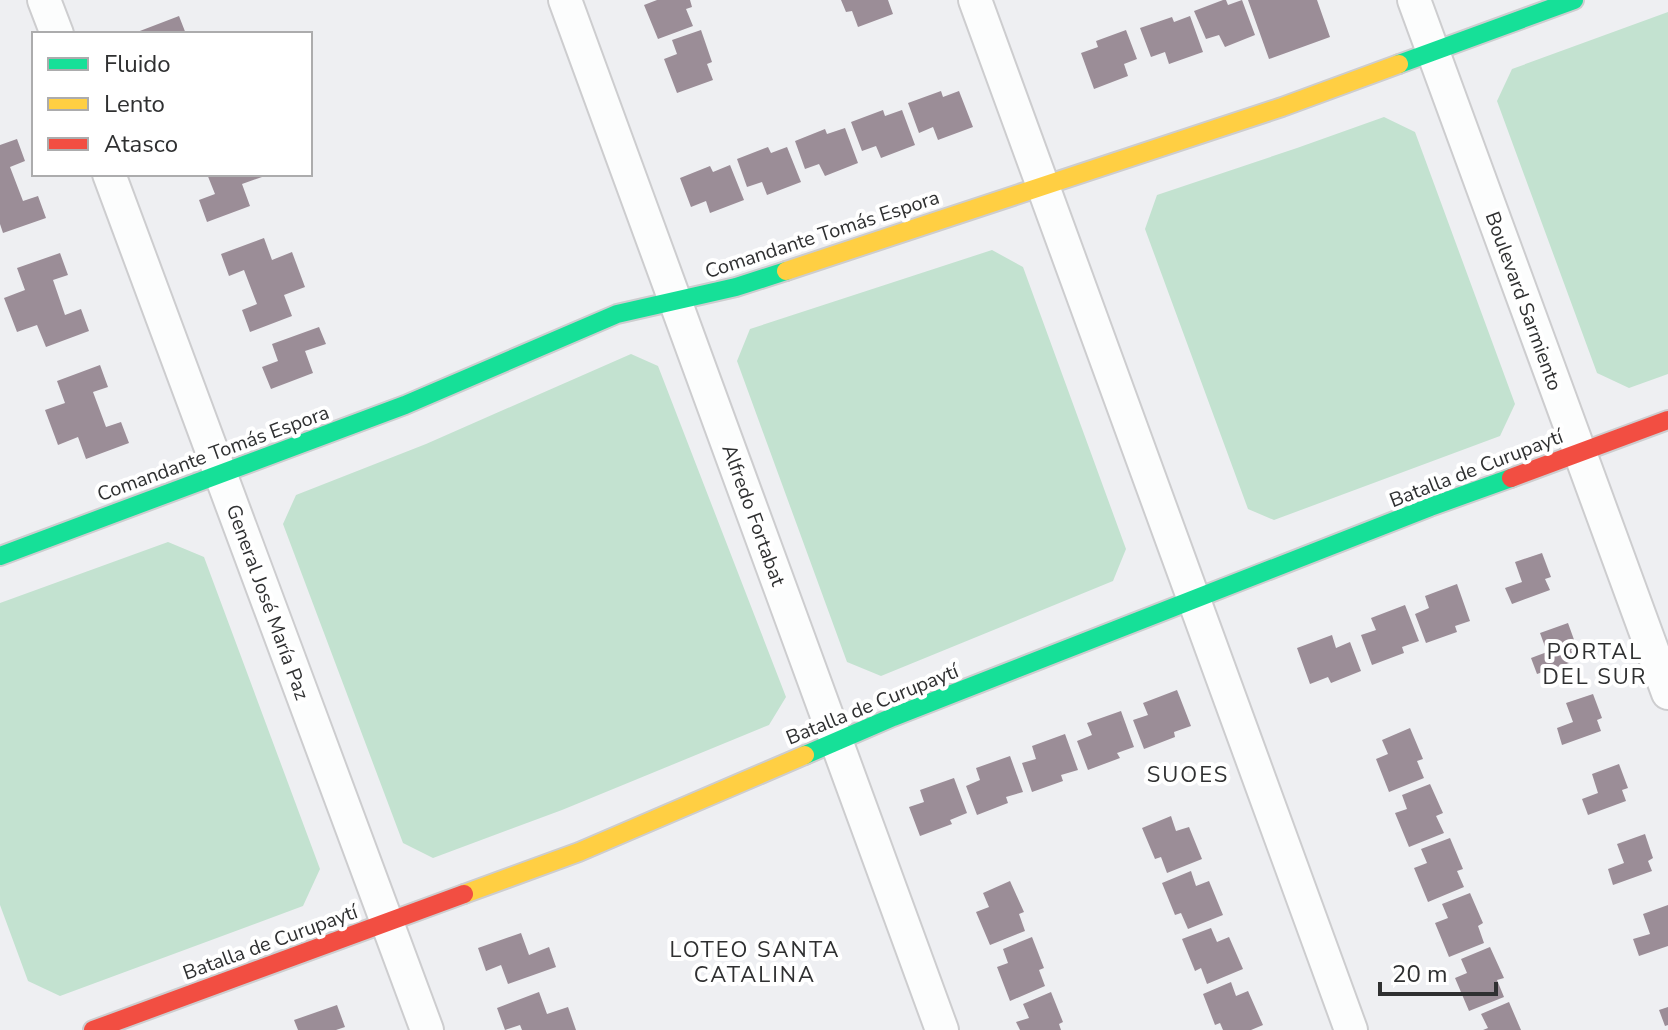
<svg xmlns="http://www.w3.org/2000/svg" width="1668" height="1030" font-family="'Nunito Sans',sans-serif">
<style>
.green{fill:#c3e2d0}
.building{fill:#9b8d97}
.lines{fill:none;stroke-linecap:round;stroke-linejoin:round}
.street-casing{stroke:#cdcdcf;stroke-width:36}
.fast-casing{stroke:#cdcdcf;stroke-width:22}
.slow-casing{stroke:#cdcdcf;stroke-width:22}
.jam-casing{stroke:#cdcdcf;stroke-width:22}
.street{stroke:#fcfdfd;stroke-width:32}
.fast{stroke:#16e098;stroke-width:18}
.slow{stroke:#ffcf43;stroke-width:18}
.jam{stroke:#f24e42;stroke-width:18}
.labels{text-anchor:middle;stroke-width:8;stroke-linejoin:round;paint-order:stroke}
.street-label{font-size:20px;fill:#2f3031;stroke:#fff}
.neighbourhood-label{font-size:22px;letter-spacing:2px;fill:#2f3031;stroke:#fff}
</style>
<rect width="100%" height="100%" fill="#eeeff2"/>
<path class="green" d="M1668 12V374L1629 388 1597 373 1497 101 1512 69Z
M1384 117 1415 132 1515 404 1500 436 1274 520 1248 509 1145 229 1157 195 1297 148Z
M992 250 1023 267 1126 549 1113 581 881 676 847 662 737 361 750 329Z
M631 354 658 366 786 697 769 725 562 810 433 858 403 843 283 524 296 495 426 444Z
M168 542 204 557 320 869 303 906 60 996 28 981 0 905V603Z"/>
<path class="building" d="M657 0H690L692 7 686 9 693 26 658 39 644 5Z
M841 0H888L893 14 858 27 852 11 846 12Z
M1223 0H1226L1228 5 1242 0 1255 35 1225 47 1219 35 1206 39 1194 11Z
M1248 0H1317L1330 37 1269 59Z
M179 16 186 34H132Z
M1190 16 1203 52 1169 64 1165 52 1151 57 1140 28 1172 17 1174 22Z
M701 30 712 62 707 64 713 80 677 93 664 59 677 54 672 40Z
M1126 30 1137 59 1124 64 1128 76 1094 89 1081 53 1098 47 1096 41Z
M941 91 943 97 959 91 973 127 938 140 933 127 919 133 908 103Z
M883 110 885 116 902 110 915 145 881 158 876 146 862 151 851 122Z
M845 128 858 163 825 176 819 164 805 169 795 141 825 129 827 134Z
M17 139 25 161 10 167 23 201 38 196 46 218 3 233 0 224V145Z
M768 147 771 153 787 147 801 182 767 195 762 182 747 187 737 159Z
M730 165 744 200 710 213 706 201 691 207 680 178 710 166 713 172Z
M207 174H261L262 177 242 184 250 206 207 222 199 200 215 194Z
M264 238 272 260 292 252 305 287 284 295 292 316 250 332 242 310 257 304 244 270 229 276 221 254Z
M60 253 68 275 53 280 65 315 81 309 89 331 46 347 37 325 17 332 4 298 25 290 17 268Z
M319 327 326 344 305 351 313 373 271 389 262 367 278 361 272 344Z
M100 365 108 387 93 392 106 427 121 422 129 443 86 459 78 437 58 445 45 410 65 403 57 381Z
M1542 553 1551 577 1545 579 1550 590 1512 604 1505 588 1522 582 1515 562Z
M1457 584 1470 621 1455 626 1457 632 1426 643 1415 614 1429 608 1425 596Z
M1405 605 1419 641 1402 647 1404 653 1372 665 1361 635 1376 630 1371 618Z
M1568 623 1577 648 1571 650 1575 661 1537 674 1531 658 1547 652 1540 633Z
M1332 635 1336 648 1350 642 1361 671 1331 683 1328 677 1310 684 1297 648Z
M1177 690 1191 726 1174 732 1175 737 1144 749 1133 720 1148 715 1143 703Z
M1593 694 1602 718 1597 720 1601 731 1562 745 1557 728 1573 722 1566 703Z
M1121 711 1134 747 1117 753 1120 758 1088 770 1077 741 1092 735 1087 723Z
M1410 728 1423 759 1417 761 1424 778 1389 792 1376 759 1388 754 1382 740Z
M1065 734 1078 770 1061 775 1063 781 1032 792 1022 763 1036 759 1032 746Z
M1010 756 1023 792 1006 797 1008 803 977 815 966 786 980 780 976 768Z
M1619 764 1628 788 1622 790 1626 801 1588 815 1582 799 1598 793 1592 774Z
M954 778 967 813 950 820 952 824 920 836 909 807 924 802 920 790Z
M1430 784 1443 813 1436 816 1444 833 1409 847 1395 813 1407 809 1402 795Z
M1171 816 1176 831 1189 827 1202 859 1167 873 1161 857 1155 859 1142 828Z
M1645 834 1653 858 1648 861 1652 871 1613 885 1608 869 1624 863 1617 844Z
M1450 838 1463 869 1457 871 1464 887 1428 902 1414 868 1427 863 1421 849Z
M1191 871 1196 886 1209 881 1223 915 1188 929 1181 913 1175 915 1162 883Z
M1010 881 1024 912 1019 914 1025 931 990 945 976 912 989 907 983 893Z
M1470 893 1483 923 1478 926 1484 943 1449 957 1435 923 1448 918 1442 904Z
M1668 905V946L1639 956 1633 939 1650 934 1643 914Z
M1211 928 1217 942 1229 937 1243 969 1207 984 1201 968 1195 971 1182 939Z
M521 933 529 955 549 947 556 967 508 984 501 965 486 971 478 948Z
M1032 937 1044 968 1039 970 1045 986 1010 1001 997 967 1008 963 1003 949Z
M1490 947 1504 978 1497 980 1504 997 1469 1011 1455 978 1467 973 1461 959Z
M1231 982 1236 996 1248 991 1263 1025 1251 1030H1223L1220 1023 1215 1025 1203 994Z
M539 992 547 1014 568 1007 576 1030H522L520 1025 505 1030 497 1008Z
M1051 992 1063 1022 1059 1024 1061 1030H1020L1016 1022 1029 1018 1023 1004Z
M1509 1002 1521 1030H1483L1488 1028 1481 1014Z
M337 1005 345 1027 336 1030H298L294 1020Z
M1668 1007V1025L1665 1026 1659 1010Z"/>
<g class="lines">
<defs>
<path id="street" d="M44 0 57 34
M565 0 942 1030
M975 0 1351 1030
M1414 0 1668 693
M109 174 427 1030"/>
<path id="fast" d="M1399 64 1574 0
M0 556 405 405 617 314 736 287 786 271
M805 755 893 717 1430 507 1511 478"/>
<path id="slow" d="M786 271 1282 107 1399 64
M464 894 579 852 805 755"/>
<path id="jam" d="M1511 478 1668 420
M93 1030 464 894"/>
</defs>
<use href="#street" class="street-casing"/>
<use href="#fast" class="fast-casing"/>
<use href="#slow" class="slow-casing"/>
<use href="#jam" class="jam-casing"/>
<use href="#street" class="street"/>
<use href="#fast" class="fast"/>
<use href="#slow" class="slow"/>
<use href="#jam" class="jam"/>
</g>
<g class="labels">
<g class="street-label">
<text transform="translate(822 234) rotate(-18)" y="7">Comandante Tomás Espora</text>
<text transform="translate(1524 301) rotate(70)" y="7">Boulevard Sarmiento</text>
<text transform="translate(213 453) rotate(-20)" y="7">Comandante Tomás Espora</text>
<text transform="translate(1476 468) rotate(-21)" y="7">Batalla de Curupaytí</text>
<text transform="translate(754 515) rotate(70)" y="7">Alfredo Fortabat</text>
<text transform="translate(268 602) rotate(70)" y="7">General José María Paz</text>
<text transform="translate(872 704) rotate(-22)" y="7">Batalla de Curupaytí</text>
<text transform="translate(270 942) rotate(-20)" y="7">Batalla de Curupaytí</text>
</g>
<g class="neighbourhood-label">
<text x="1595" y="659">PORTAL<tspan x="1595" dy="25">DEL SUR</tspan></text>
<text x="1188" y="782">SUOES</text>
<text x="755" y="957">LOTEO SANTA<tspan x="755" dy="25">CATALINA</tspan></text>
</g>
</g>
<rect x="32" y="32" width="280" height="144" fill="#ffffff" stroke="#acacad" stroke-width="2"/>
<rect x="48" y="58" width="40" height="12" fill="#16e098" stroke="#acacad" stroke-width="2"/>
<text x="104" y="72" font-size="24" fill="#2f3031">Fluido</text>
<rect x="48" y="98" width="40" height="12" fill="#ffcf43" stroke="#acacad" stroke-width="2"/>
<text x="104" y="112" font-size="24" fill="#2f3031">Lento</text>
<rect x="48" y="138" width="40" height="12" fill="#f24e42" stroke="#acacad" stroke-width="2"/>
<text x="104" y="152" font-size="24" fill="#2f3031">Atasco</text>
<path d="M1380 982v12h116v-12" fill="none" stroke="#2f3031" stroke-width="4"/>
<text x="1392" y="982" font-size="24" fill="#2f3031" stroke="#ffffff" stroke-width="6" paint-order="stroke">20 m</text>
</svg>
